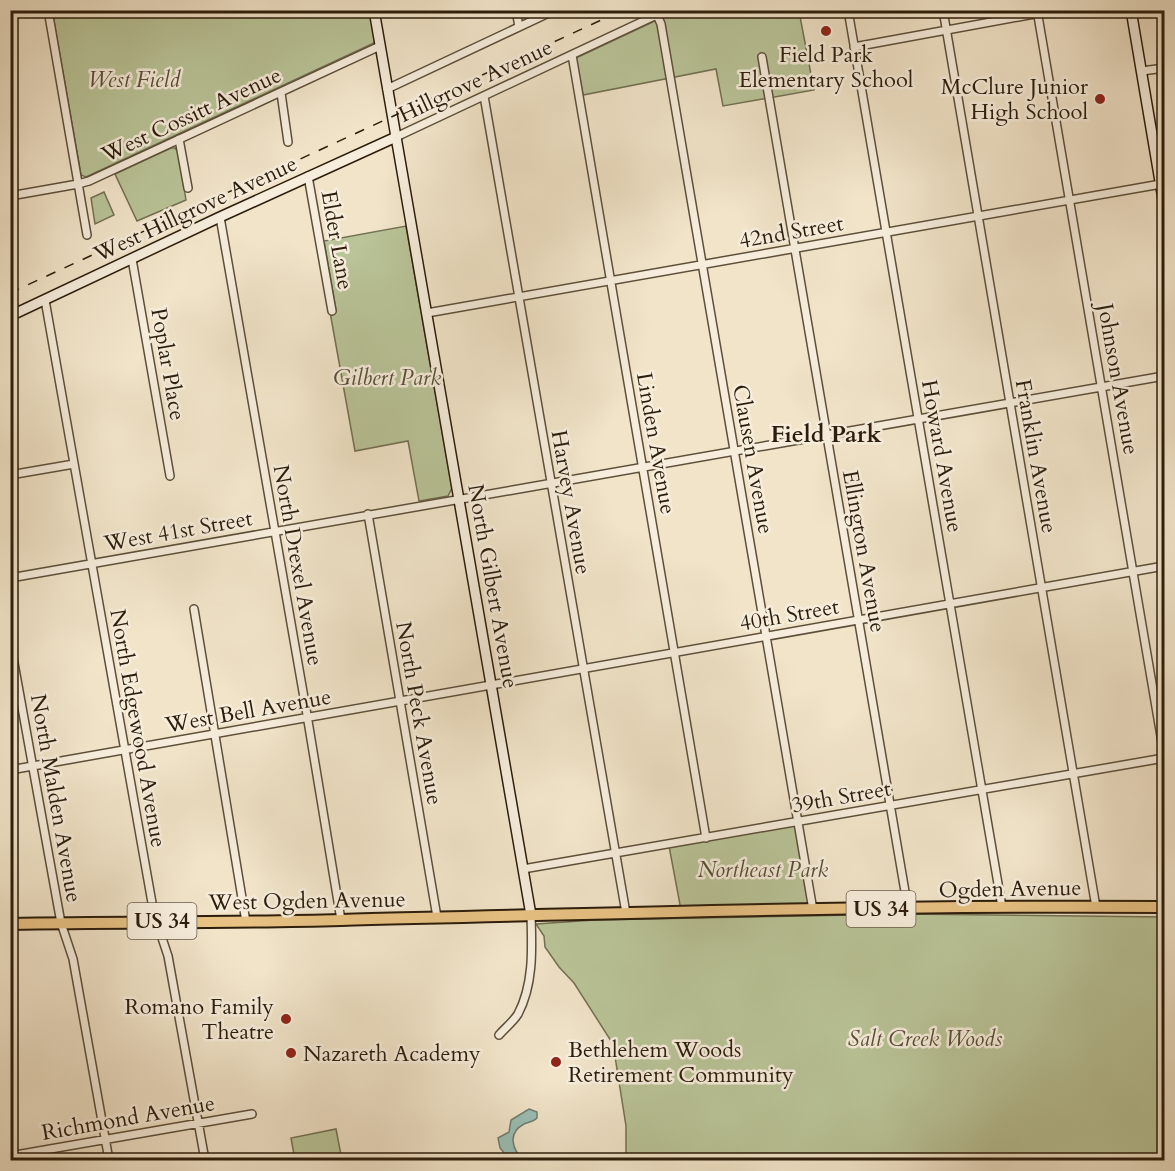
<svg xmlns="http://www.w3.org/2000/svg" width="1175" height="1171" font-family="Cardo,serif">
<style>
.green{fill:#b9c498;stroke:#727052;stroke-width:1.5}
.water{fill:#9bbfb6;stroke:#6f7e72;stroke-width:1.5}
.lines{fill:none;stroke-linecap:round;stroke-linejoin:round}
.street-casing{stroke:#5d4f3a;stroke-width:10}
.secondary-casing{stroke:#2c1d0b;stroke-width:12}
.primary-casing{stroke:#2c1d0b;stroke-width:14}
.street{stroke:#f6eddc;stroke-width:7}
.secondary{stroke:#f6eddc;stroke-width:9}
.primary{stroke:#e8c284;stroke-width:10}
.rail{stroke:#2c1d0b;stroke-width:1.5;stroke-dasharray:10 10;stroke-linecap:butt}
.poi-dot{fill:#8f2418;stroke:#f6eddc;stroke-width:2}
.labels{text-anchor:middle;stroke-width:5;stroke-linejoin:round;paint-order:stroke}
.shield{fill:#f6eddc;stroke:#695b4a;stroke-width:1.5}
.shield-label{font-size:21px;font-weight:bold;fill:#2c1d0b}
.poi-label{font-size:22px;fill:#2c1d0b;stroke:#f6eddc;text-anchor:end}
.park-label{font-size:22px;font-style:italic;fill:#564f35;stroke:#f6eddc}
.street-label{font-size:22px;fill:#2c1d0b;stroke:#f6eddc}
.neighbourhood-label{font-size:24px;font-weight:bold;fill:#2c1d0b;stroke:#f6eddc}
</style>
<rect width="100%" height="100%" fill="#f1e4c9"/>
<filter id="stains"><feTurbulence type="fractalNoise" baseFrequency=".00333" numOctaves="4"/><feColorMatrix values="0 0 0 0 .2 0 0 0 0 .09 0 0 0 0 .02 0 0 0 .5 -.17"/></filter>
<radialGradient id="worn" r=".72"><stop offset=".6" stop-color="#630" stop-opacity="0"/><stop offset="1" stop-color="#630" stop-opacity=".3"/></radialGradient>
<path class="green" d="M56 10 370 11 375 39 374 43 86 177 81 175 53 16Z
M676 11H799L814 90 723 106 716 69 583 95 576 58Z
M171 148H175L178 152 186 200 137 221 115 174Z
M104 192 114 215 95 224 91 198Z
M406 226 452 488 448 496 419 501 408 441 355 451 330 312 336 311 324 241Z
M796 824 809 907 681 910 669 846Z
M907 914 1164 917V1160H626V1126L613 1044 574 983 559 967 545 947 544 936 536 924 595 920Z
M336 1129 342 1160H295L291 1138Z"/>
<path class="water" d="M529 1109 537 1112V1118C533 1122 529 1122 524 1124 507 1133 512 1150 524 1160H510L500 1148 498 1138 509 1132 511 1120Z"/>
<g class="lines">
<defs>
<path id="street" d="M48 10 87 235
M516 10 519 27
M848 10 1002 907
M943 10 1096 907
M1037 10 1164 754
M10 13 24 10
M657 15 661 24 813 910
M854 47 1056 10
M572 55 706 838
M762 57 908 909
M1142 71 1164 68
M387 89 555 10
M281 93 288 142
M484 96 626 913
M396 137 667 10
M179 139 188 188
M308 176 332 311
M10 196 78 184 89 181 380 46
M220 217 306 709 341 920
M132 259 170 476
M45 300 154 914 168 956 205 1160
M427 313 1161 184
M10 475 74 464
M368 514 437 917
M10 578 1164 376
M194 609 246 922
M10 641 61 923 73 959 109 1160
M10 770 1164 566
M523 869 1164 758
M499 1035C505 1028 513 1022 518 1014 534 984 532 947 531 915
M10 1145 13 1160
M10 1156 252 1114"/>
<path id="secondary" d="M374 10 531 915
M1131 10 1164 205
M10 316 220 217 396 137"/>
<path id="primary" d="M10 924C121 922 231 923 341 920 615 913 890 905 1164 907"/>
</defs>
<use href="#street" class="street-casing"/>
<use href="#secondary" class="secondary-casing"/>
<use href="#primary" class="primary-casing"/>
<use href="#street" class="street"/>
<use href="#secondary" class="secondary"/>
<use href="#primary" class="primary"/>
<path class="rail" d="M10 293 623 10"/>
</g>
<g class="poi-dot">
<circle cx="826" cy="31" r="6"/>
<circle cx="1100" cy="99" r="6"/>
<circle cx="286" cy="1019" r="6"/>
<circle cx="291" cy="1053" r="6"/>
<circle cx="556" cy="1062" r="6"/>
</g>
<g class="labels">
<g class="shield">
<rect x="846.5" y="891" width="69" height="36" rx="4.5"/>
<rect x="127.5" y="903" width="69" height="36" rx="4.5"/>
</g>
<g class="shield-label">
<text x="881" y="916">US 34</text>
<text x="162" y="928">US 34</text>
</g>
<g class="poi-label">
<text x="826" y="62" text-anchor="middle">Field Park<tspan x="826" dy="25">Elementary School</tspan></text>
<text x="1088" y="94">McClure Junior<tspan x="1088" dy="25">High School</tspan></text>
<text x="274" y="1014">Romano Family<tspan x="274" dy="25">Theatre</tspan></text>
<text x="568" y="1057" text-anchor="start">Bethlehem Woods<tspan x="568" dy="25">Retirement Community</tspan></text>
<text x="303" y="1061" text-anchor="start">Nazareth Academy</text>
</g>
<g class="park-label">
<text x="134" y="87">West Field</text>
<text x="387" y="385">Gilbert Park</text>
<text x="763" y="877">Northeast Park</text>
<text x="925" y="1046">Salt Creek Woods</text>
</g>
<g class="street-label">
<text transform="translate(475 80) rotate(-25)" y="8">Hillgrove Avenue</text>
<text transform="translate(191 114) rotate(-25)" y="8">West Cossitt Avenue</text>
<text transform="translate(195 208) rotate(-25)" y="8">West Hillgrove Avenue</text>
<text transform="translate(791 231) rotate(-10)" y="8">42nd Street</text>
<text transform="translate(338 240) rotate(80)" y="8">Elder Lane</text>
<text transform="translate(169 364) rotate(80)" y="8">Poplar Place</text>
<text transform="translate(1119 379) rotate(80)" y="8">Johnson Avenue</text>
<text transform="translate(657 443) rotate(80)" y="8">Linden Avenue</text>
<text transform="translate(943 456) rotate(80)" y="8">Howard Avenue</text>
<text transform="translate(1037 456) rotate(80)" y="8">Franklin Avenue</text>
<text transform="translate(754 459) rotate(80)" y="8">Clausen Avenue</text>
<text transform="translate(572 502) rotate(80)" y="8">Harvey Avenue</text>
<text transform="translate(178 530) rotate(-10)" y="8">West 41st Street</text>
<text transform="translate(865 551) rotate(80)" y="8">Ellington Avenue</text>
<text transform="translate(299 565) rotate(80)" y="8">North Drexel Avenue</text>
<text transform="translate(494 586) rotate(80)" y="8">North Gilbert Avenue</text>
<text transform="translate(789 614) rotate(-10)" y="8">40th Street</text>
<text transform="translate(248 710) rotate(-10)" y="8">West Bell Avenue</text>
<text transform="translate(420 713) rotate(80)" y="8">North Peck Avenue</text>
<text transform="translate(139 728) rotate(80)" y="8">North Edgewood Avenue</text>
<text transform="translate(841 796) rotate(-10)" y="8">39th Street</text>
<text transform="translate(57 798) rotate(80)" y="8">North Malden Avenue</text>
<text transform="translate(1010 888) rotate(-1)" y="8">Ogden Avenue</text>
<text transform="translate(307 900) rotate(-1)" y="8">West Ogden Avenue</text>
<text transform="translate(128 1117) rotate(-10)" y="8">Richmond Avenue</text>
</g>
<g class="neighbourhood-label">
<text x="826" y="442">Field Park</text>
</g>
</g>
<rect width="1175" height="1171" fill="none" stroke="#f1e4c9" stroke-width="36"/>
<rect x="12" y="12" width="1151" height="1147" fill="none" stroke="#2c1d0b" stroke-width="3"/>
<rect x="18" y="18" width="1139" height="1135" fill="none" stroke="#2c1d0b" stroke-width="1.5"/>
<rect width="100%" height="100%" filter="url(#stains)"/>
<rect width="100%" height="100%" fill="url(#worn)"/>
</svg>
